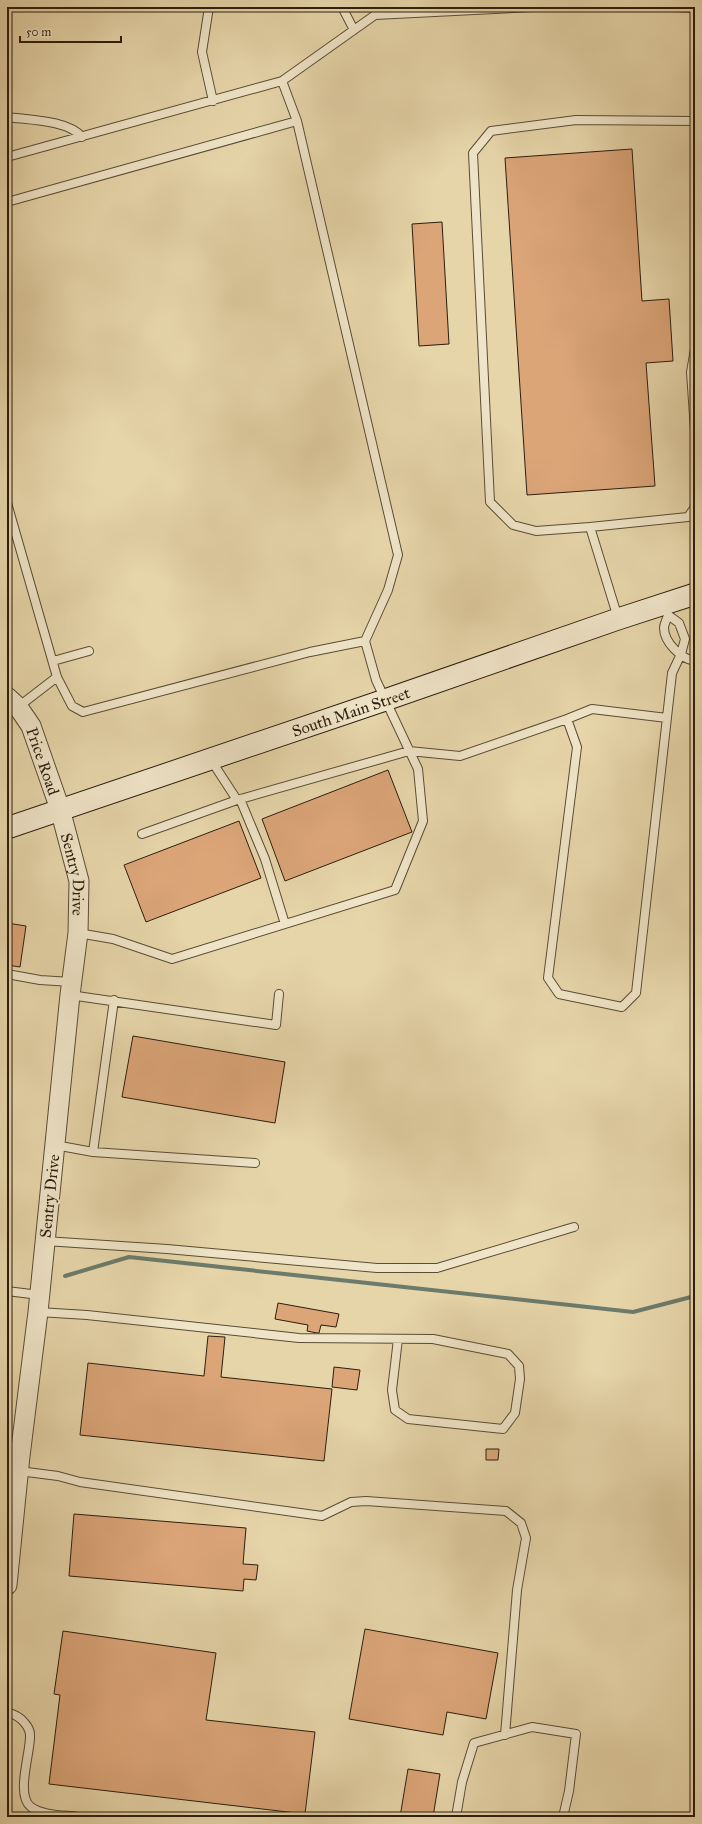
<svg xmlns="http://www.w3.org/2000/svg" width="702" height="1824" font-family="'IM FELL Great Primer',serif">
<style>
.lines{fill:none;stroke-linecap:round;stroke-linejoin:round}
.stream{stroke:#6c7b6b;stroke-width:4}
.building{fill:#dba578;stroke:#2c1e0e}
.service-casing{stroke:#5a4c35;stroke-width:10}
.tertiary-casing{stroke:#5a4c35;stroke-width:21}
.secondary-casing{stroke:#2c1e0e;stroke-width:23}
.service{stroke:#efe4c7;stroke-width:8}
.tertiary{stroke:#efe4c7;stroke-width:19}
.secondary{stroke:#efe4c7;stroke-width:21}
.labels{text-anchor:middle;stroke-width:4;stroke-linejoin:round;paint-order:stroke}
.street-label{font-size:16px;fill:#2c1e0e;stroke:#efe4c7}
</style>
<rect width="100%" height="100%" fill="#e6d5a9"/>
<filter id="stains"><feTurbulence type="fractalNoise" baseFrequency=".005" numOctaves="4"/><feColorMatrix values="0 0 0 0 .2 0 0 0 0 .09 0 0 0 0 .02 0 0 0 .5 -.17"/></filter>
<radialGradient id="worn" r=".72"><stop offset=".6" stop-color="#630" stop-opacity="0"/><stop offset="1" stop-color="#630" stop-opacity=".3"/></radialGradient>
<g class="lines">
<path class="stream" d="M65 1276 129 1257 633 1312 695 1296"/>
</g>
<path class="building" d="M632 149 642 301 669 299 673 361 646 363 655 486 527 495 505 158Z
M442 222 449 344 419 346 412 224Z
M388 770 412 832 285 881 262 819Z
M239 821 261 878 146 922 124 865Z
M7 923 26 926 20 967 7 965Z
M133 1036 285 1062 275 1123 122 1097Z
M278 1303 339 1314 336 1327 321 1325 319 1333H317L307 1331 308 1325 275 1319Z
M208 1336 225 1337 221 1377 332 1389 324 1461 80 1435 88 1363 204 1376Z
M334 1367 360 1370 357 1390 332 1387Z
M486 1449H499L498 1460H486Z
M74 1514 246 1528 243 1564 258 1565 256 1580 244 1579 243 1591 69 1576Z
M365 1629 498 1653 486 1719 447 1712 443 1735 349 1719Z
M63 1631 216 1653 206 1720 315 1732 305 1814 49 1784 60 1695 54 1694Z
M408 1769 440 1774 433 1817H400Z"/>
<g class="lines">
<defs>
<path id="service" d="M209 7 202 52 213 101
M342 7 354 30
M675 7 695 8
M7 117C28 120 68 120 82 137
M7 157 282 81 375 15 532 7
M7 202 297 121
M695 349 691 372 695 431
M7 503 57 677 72 706 83 712 310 652 365 641
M590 527 536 531 513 525 490 502 473 153 491 131 576 120 695 121
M668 615C667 619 664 624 664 628 664 642 681 659 695 661
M618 618 590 527 688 517 695 507
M53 661 89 651
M18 707 57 677
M567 719 592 709 667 718
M211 760 237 800 409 751 460 756 567 719 577 747 548 978 559 994 622 1007 636 993 672 673 681 654 685 639 679 623 668 615 664 605
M240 799 265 859 285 924
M142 834 237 800
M78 933 113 939 172 959 395 890 423 821 418 769 376 680 365 641 388 590 398 555 297 121 282 81
M7 974 40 980 71 982
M70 995 276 1025 279 994
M55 1145 93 1152 255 1163
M93 1152 114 1000
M45 1241 167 1249 377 1268H437L574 1227
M7 1291 39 1295
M38 1312 87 1315 299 1338 433 1339 508 1354 519 1366 520 1379 515 1413 503 1429 408 1419 395 1410 392 1390 398 1339
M19 1471 58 1476 80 1482 322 1516 351 1502 366 1501 506 1511 521 1523 526 1538 517 1590 505 1735
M7 1713C12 1713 17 1716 21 1719 25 1723 30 1728 30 1735 31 1752 15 1795 31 1807 43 1816 65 1815 79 1817
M456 1817 462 1782 474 1743 532 1727 576 1734 569 1791 563 1817"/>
<g id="tertiary">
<path id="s1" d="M7 697 18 707 31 726 60 809 79 881 78 933 70 995 38 1312 20 1456 7 1585"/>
</g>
<g id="secondary">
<path id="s2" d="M7 828 385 700 618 619 695 594"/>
</g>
</defs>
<use href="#service" class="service-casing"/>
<use href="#tertiary" class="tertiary-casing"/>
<use href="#secondary" class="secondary-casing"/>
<use href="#service" class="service"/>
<use href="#tertiary" class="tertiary"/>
<use href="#secondary" class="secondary"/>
</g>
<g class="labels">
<g class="street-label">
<text dy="6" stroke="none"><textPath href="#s2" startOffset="363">South Main Street</textPath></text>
<text dy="6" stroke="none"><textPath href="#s1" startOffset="75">Price Road</textPath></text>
<text dy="6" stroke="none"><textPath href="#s1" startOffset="193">Sentry Drive</textPath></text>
<text transform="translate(49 1196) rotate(-84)" y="6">Sentry Drive</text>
</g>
</g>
<rect width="702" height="1824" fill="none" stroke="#e6d5a9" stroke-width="24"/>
<rect x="8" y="8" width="686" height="1808" fill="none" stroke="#2c1e0e" stroke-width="2"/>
<rect x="12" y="12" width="678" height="1800" fill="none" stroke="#2c1e0e"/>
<path d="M20 36v6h101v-6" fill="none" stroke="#2c1e0e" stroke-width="2"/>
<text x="26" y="36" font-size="12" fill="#2c1e0e" stroke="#efe4c7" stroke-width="3" paint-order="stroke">50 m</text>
<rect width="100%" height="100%" filter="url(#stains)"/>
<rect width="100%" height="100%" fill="url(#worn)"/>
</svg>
